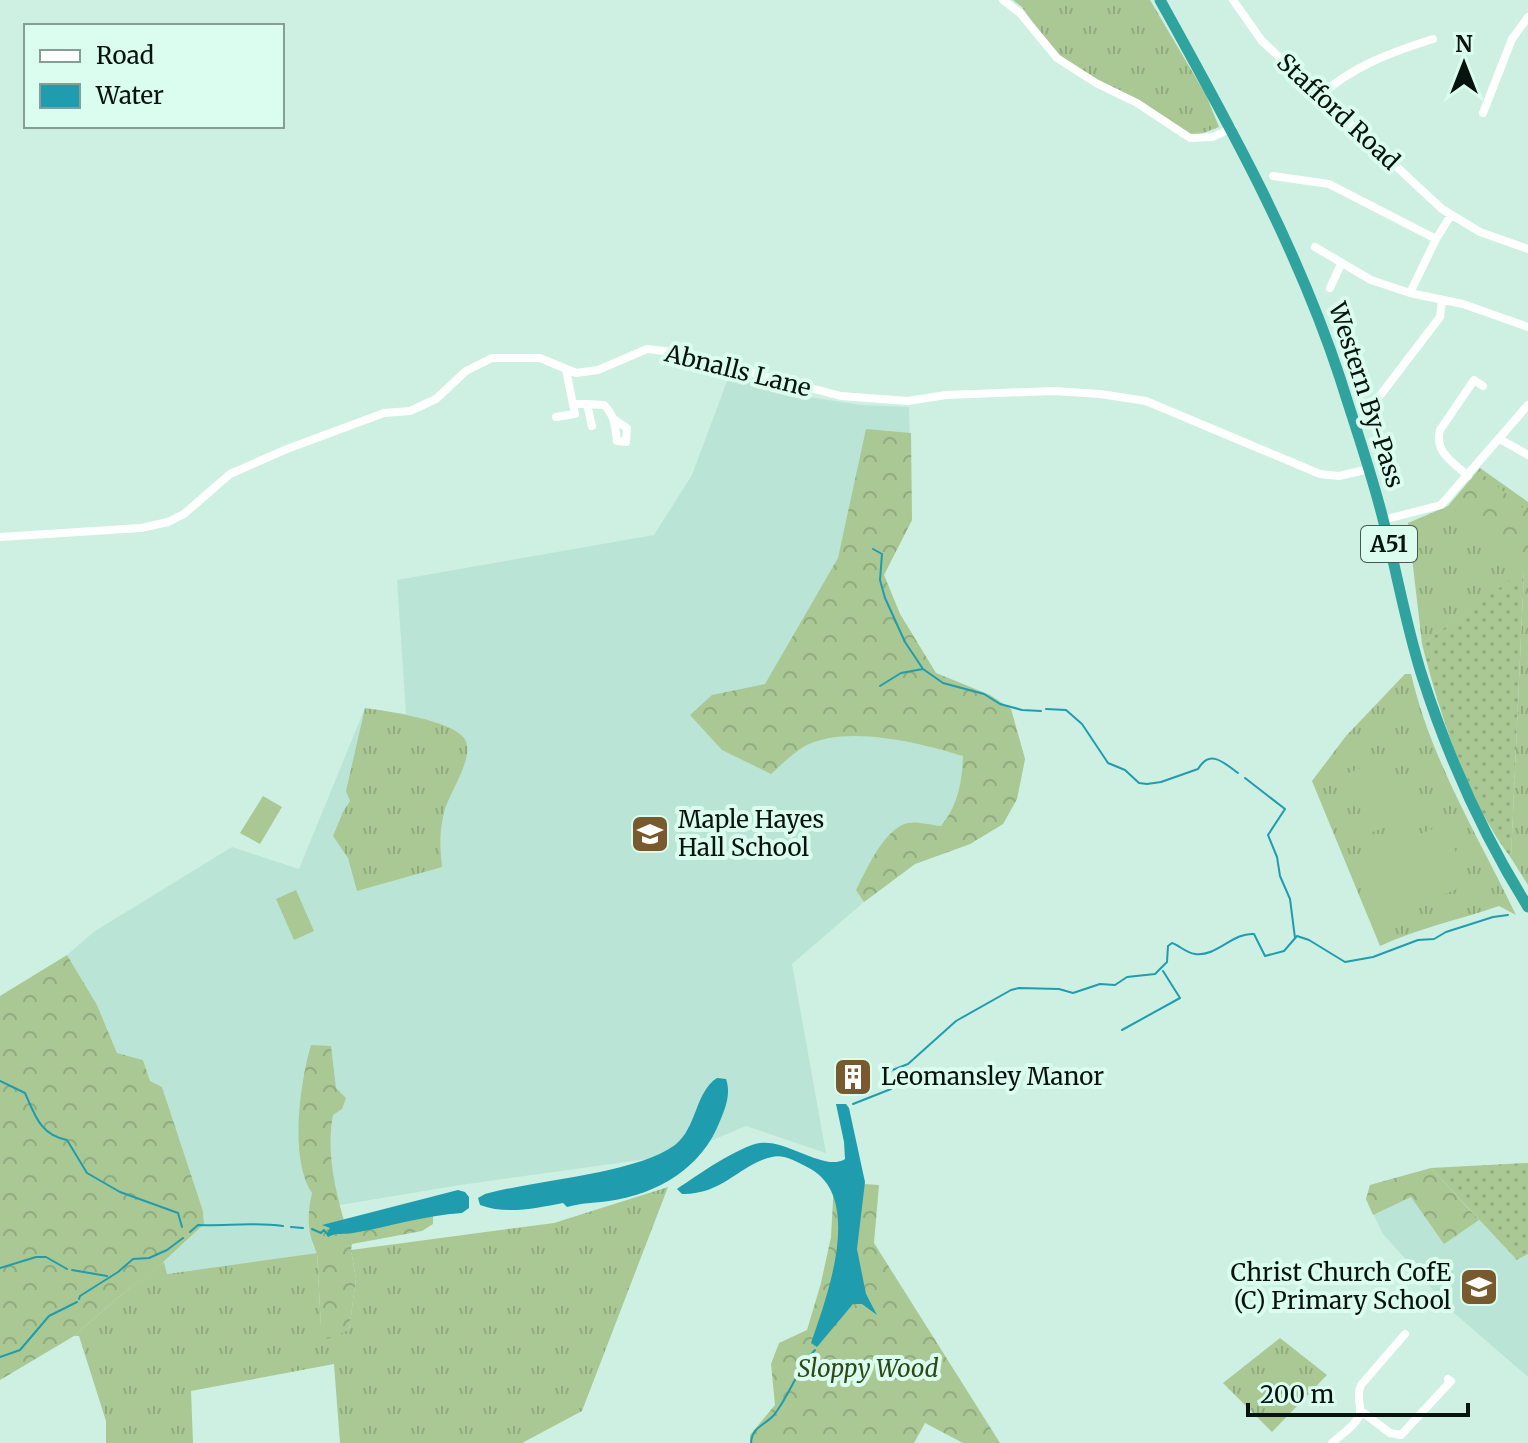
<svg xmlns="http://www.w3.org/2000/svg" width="1528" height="1443" font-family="Merriweather,serif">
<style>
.built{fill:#bae5d6}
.grass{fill:url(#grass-tufts)}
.forest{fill:url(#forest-crowns)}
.garden{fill:url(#garden-dots)}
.pitch{fill:#a9c894}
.water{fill:#1f9daf}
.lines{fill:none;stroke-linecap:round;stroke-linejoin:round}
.stream{stroke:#1f9daf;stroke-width:2}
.minor{stroke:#fff;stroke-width:8}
.highway{stroke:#31a39e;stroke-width:11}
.labels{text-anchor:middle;stroke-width:8;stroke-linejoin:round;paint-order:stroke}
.shield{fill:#dafdf0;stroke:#465952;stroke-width:2}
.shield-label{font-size:22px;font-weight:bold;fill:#07130f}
.street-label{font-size:24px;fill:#07130f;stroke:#dafdf0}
.poi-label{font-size:24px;fill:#07130f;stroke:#dafdf0;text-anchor:start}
.park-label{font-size:24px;font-style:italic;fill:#2e4818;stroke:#dafdf0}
</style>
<defs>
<pattern id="grass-tufts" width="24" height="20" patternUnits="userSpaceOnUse" patternTransform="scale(2)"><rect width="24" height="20" fill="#a9c894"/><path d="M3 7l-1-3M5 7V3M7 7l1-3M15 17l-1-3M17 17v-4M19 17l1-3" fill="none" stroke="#90ab7e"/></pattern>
<pattern id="forest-crowns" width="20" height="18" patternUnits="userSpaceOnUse" patternTransform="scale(2)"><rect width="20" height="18" fill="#a9c894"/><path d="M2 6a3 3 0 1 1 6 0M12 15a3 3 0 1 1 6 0" fill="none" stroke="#90ab7e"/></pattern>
<pattern id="garden-dots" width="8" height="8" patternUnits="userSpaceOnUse" patternTransform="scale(2)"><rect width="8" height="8" fill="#a9c894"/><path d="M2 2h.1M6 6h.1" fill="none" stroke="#90ab7e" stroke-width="1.8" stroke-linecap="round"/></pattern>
</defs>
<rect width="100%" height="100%" fill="#cdf0e3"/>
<path class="built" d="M729 376 803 396 860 405 909 407 912 520 884 575 900 614 936 673 990 695 1011 709 1025 759 1017 799 1003 824 970 844 915 864 864 902 792 964 826 1153 746 1126 677 1155 460 1185 340 1205 312 1244 317 1253 167 1274 164 1262 204 1224 203 1211 162 1087 150 1082 143 1060 117 1053 97 1005 67 955 95 931 232 847 299 869 365 708 406 714 397 580 654 535 692 475Z
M1431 1168 1518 1260 1528 1254V1377L1454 1313 1383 1234 1366 1199 1370 1185Z"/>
<path class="grass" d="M1013 0H1150L1206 95 1219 127 1190 138 1057 58 1022 7Z
M1480 468 1528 502V885L1511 858 1524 571 1422 644 1408 523 1448 506Z
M1405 674H1411C1431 760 1478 836 1516 915L1499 906C1459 920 1418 928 1380 946L1312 781 1346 736Z
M365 708C386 711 451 720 464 738 477 756 448 793 444 813 439 832 440 848 442 867L357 891 348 858 333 836 343 812 350 801 346 791Z
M668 1187 582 1411 522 1443H340L334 1364 191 1391 193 1443H106V1421L79 1336H74L121 1295 164 1262 167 1274 317 1253 321 1327 349 1330 356 1279 351 1250 554 1223Z
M1280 1338 1327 1375 1272 1432 1223 1383Z"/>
<path class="forest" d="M866 429 911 433 912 520 884 575 900 614 936 673 990 695 1011 709 1025 759 1017 799 1003 824 970 844 915 864 864 902 856 890C866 871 884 828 908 823 917 821 931 825 941 826 958 805 962 783 963 756 921 743 846 724 805 746 793 753 781 765 771 774L722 750 690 715 712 695 765 684 838 558Z
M1479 471 1528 512V565L1524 566 1451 508Z
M67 955 97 1005 117 1053 143 1060 150 1081 162 1087 203 1211 204 1224 157 1268 121 1295 74 1336 0 1380V996Z
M311 1045 331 1046 336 1088 346 1098 342 1109 333 1115C326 1152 335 1189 345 1224L433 1216V1224L422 1231 352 1244 351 1250 356 1279 349 1330 327 1339 321 1327 317 1253C307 1233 307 1214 312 1193 289 1159 300 1083 311 1045Z
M1431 1168 1479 1220 1444 1244 1411 1197 1373 1215 1366 1199 1370 1185Z
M834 1182 879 1185 874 1243 1000 1443H963L925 1423 914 1443H750V1435L775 1405 771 1364 779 1343 807 1330 821 1283 831 1237Z"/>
<path class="garden" d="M1524 570 1511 858C1467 800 1440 715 1422 644Z
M1528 1163V1254L1517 1260 1431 1168Z"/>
<path class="pitch" d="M1388 757 1412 816 1370 833 1346 774Z
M263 796 282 807 260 844 240 833Z
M1444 824 1469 884 1375 923 1351 863Z
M296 890 314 931 294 940 276 899Z"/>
<path class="water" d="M717 1078 726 1079C731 1093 726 1107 720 1121 702 1168 658 1194 609 1201 594 1203 581 1203 567 1207L563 1203C537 1208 506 1215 480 1205L478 1198 485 1194C536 1180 635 1174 675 1145 697 1128 695 1092 717 1078Z
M836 1104H846L849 1108 865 1182 857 1249 866 1294 877 1315 862 1304H853L817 1347 811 1343C826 1299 866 1195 807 1167 797 1162 784 1154 772 1157 740 1164 723 1195 682 1194L677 1189C696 1176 739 1146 760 1143 787 1139 825 1172 845 1159L844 1142Z
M458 1190 465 1192 469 1197V1208L462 1213C425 1215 389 1227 353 1233 344 1235 337 1232 328 1237L326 1234 330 1228 322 1225Z"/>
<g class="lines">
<path class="stream" d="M873 549 882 554 880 580 885 598 905 642 923 669 943 683 984 694 1000 704 1022 710 1041 711
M880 686 901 673 923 669
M1046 709 1066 710 1082 724 1108 763 1125 770 1139 783 1147 784 1161 782 1198 769C1210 749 1223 762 1238 773
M1245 778 1285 809 1268 835 1277 857 1280 876 1290 899 1295 938
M1122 1030 1180 998 1163 971
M890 1071 908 1064 956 1021 1011 990 1019 988 1059 989 1073 993 1100 984 1115 985 1127 977 1155 974 1167 962 1168 946 1172 943C1179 945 1186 953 1195 954 1217 957 1233 932 1254 934L1265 956 1284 951 1297 936 1309 940 1345 962 1373 957 1418 940 1434 939 1446 932 1493 917 1508 915
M0 1081 25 1093C35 1115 40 1135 67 1140L87 1173 120 1192 178 1213 182 1227
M853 1104 891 1089
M291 1227 303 1228
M312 1229 321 1233 324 1230 326 1233
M190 1232 198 1225C226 1226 254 1222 283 1226
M0 1268 36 1257H46L67 1269
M72 1270 107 1276
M79 1299 80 1296 118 1272 133 1259 149 1258 167 1250 183 1238
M0 1357 20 1350 49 1316 77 1302
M751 1443C752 1427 765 1425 774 1415 790 1395 797 1369 815 1350"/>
<path class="minor" d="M1003 0 1020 13 1057 58 1096 83 1137 103 1190 138 1213 137 1232 128
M1233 0 1262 41 1442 209 1480 232 1528 249
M1321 95C1353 66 1392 52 1433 39
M1483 113 1512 39 1528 17
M1273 176 1329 184 1436 239
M1315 247 1371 280 1410 293 1463 304 1528 327
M1330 288 1341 264
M1410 293 1436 239 1451 215
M573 404H587L592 426
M587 404 604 405C615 416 615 426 617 441L626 442 627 428 615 420
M1372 406 1440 317 1442 300
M556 417 575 414 566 370
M1500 439 1528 455
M1468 476C1453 462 1434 452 1440 430L1474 380 1483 386
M1383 520 1441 505 1528 405
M0 537 141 528 168 522 184 514 230 474 287 449 384 413 410 411 436 399 466 371 492 358H540L576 373 598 370 647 349 673 352 841 396 908 401 946 395 1054 391 1100 394 1146 401 1320 474 1339 476 1369 469
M1361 1411 1390 1433 1401 1435 1451 1381 1448 1379
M1332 1443C1339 1436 1360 1423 1360 1412 1361 1402 1356 1396 1361 1385L1405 1334"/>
<path class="highway" d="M1160 0C1228 123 1296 244 1340 378 1355 426 1372 474 1384 523 1397 573 1406 626 1422 676 1448 757 1483 835 1528 907"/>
</g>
<defs>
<symbol id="school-square" viewBox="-11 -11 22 22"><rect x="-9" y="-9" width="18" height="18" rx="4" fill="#785a2e" stroke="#dafdf0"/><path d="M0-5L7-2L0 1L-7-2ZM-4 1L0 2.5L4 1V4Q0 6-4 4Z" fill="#fff"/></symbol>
<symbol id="building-square" viewBox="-11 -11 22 22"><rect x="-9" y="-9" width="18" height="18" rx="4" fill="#785a2e" stroke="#dafdf0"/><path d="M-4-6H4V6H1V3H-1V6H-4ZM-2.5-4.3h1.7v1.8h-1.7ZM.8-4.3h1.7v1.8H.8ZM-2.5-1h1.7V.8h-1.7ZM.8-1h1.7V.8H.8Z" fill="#fff"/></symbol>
</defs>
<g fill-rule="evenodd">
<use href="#school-square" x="628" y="812" width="44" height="44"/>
<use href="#building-square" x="831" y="1055" width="44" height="44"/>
<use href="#school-square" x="1457" y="1265" width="44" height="44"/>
</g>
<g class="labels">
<rect class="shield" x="1361" y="526" width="56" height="36" rx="6"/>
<g class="shield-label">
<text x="1389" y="552">A51</text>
</g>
<g class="street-label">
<text transform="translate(1338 112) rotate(43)" y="8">Stafford Road</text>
<text transform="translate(738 371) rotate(14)" y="8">Abnalls Lane</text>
<text transform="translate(1366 395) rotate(72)" y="8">Western By-Pass</text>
</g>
<g class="poi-label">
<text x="678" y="828">Maple Hayes<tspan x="678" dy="28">Hall School</tspan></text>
<text x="881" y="1085">Leomansley Manor</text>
<text x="1451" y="1281" text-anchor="end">Christ Church CofE<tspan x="1451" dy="28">(C) Primary School</tspan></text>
</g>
<g class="park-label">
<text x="868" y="1377">Sloppy Wood</text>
</g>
</g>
<rect x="24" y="24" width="260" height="104" fill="#dafdf0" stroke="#869f96" stroke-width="2"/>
<rect x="40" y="50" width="40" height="12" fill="#ffffff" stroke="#869f96" stroke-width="2"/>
<text x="96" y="64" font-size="24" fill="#07130f">Road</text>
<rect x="40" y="84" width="40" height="24" fill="#1f9daf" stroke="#869f96" stroke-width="2"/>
<text x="96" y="104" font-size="24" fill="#07130f">Water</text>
<g transform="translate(1464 64)" stroke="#dafdf0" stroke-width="6" paint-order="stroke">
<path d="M0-6L14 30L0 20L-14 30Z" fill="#07130f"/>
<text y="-12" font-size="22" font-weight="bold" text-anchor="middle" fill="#07130f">N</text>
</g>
<path d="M1248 1403v12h220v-12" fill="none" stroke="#07130f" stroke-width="4"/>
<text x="1260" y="1403" font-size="24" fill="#07130f" stroke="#dafdf0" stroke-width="6" paint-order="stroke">200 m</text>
</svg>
